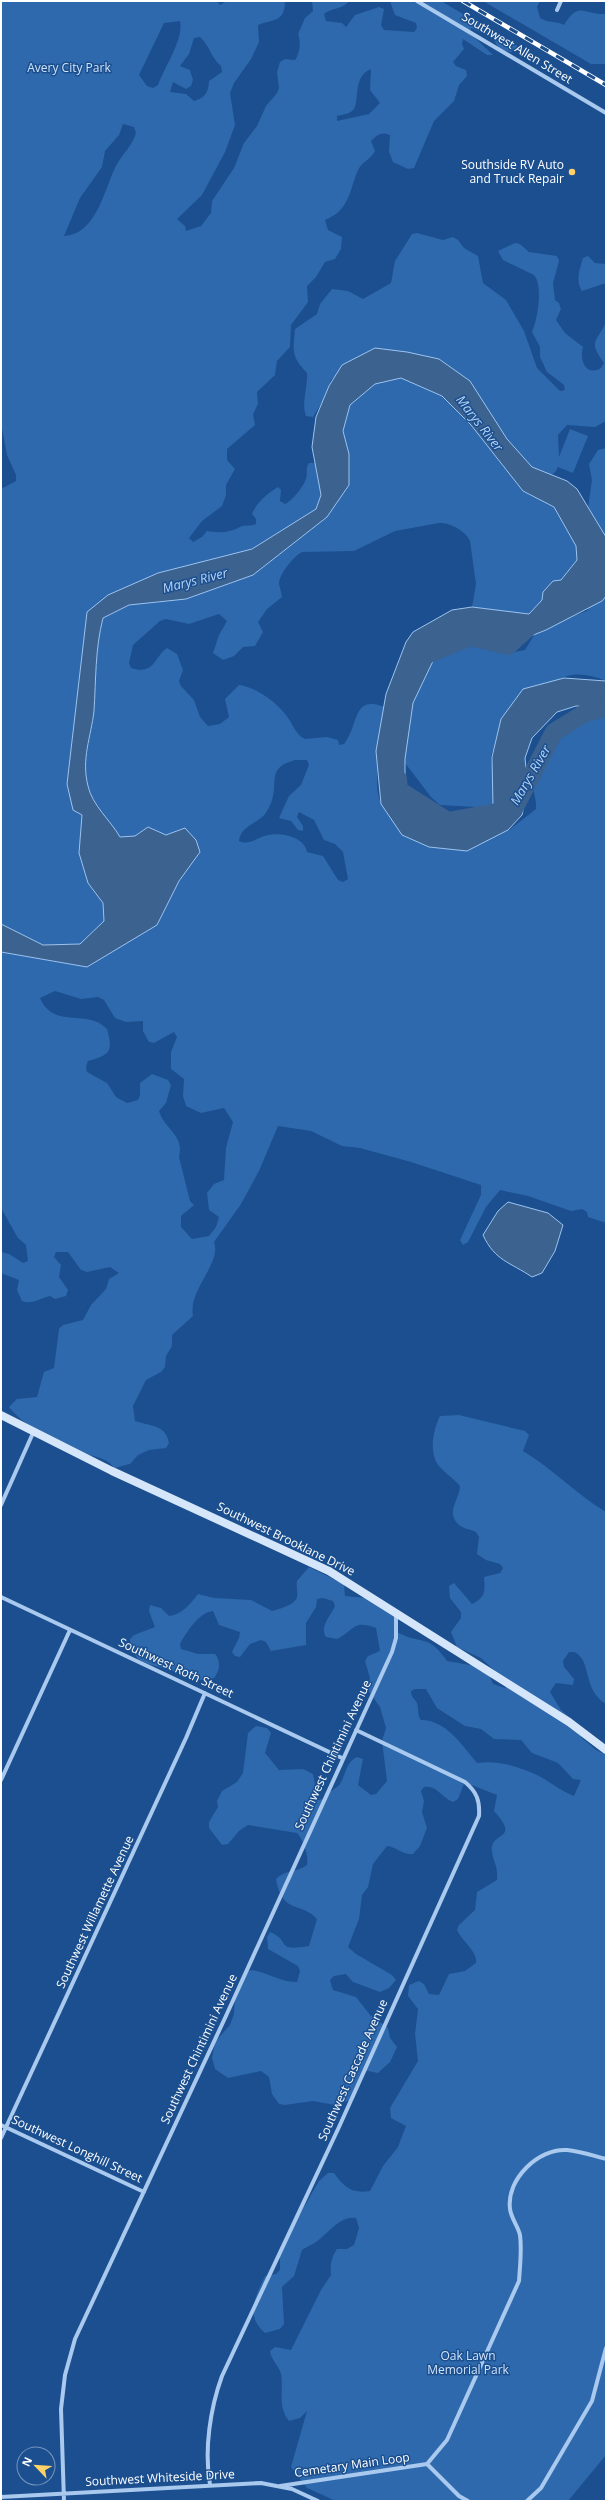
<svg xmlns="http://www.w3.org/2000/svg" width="607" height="2502" font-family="'Open Sans',sans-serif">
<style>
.green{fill:#2e69ad;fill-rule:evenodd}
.water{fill:#3c6290;stroke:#9cc4f0}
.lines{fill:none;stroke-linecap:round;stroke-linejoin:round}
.river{stroke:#3c6290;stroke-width:18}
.street{stroke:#a9c9ee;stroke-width:4}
.secondary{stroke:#d6e6fa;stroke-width:8}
.rail-casing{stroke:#fff;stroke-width:4.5}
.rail{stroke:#1b4f8f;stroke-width:3;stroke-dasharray:9;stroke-linecap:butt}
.poi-dot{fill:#ffd166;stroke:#1b4f8f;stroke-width:1.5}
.labels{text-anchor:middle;stroke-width:3;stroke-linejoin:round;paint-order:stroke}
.street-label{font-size:12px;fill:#fff;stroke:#1b4f8f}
.park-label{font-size:12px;fill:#cfe3fa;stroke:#1b4f8f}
.poi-label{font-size:12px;fill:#fff;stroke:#1b4f8f;text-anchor:end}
.water-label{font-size:13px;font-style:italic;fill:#b5d3f5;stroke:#1b4f8f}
</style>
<rect width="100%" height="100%" fill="#1b4f8f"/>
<path class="green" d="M1 1H217L220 5 227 1H285C285 22 274 19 258 25L259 42 251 59 234 83 230 93 235 125 225 152 202 195 177 219 185 226 186 231 201 226 211 213 212 201 234 168 244 143 257 126 266 106 277 93 279 88 277 72 280 62 285 59 295 60C300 53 301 42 298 34L305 18 313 11 312 1H349C344 9 331 8 324 14L326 21 342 23 346 27 355 15 379 7 384 9 381 25 384 30 414 32 417 28 416 23 395 15 390 1H441L519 47 511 52 500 50 492 37 471 28 470 33 493 55H487L463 39 462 44 464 49 453 62 456 66 466 70 467 76 459 85 454 101 434 121 414 168 408 169 393 162 389 152 390 135C381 131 377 135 371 141L375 151C371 159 362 162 358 170 349 191 350 210 325 220L328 230 342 237 341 249 335 259 325 262 316 277 307 286 308 302 291 325 290 347 277 361 275 375 257 392 258 404 253 414 255 425 227 449V460L235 469 226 485V495L222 506 202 521 189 538 193 542 202 537 207 531C220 533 228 533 240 527 245 524 251 527 256 524V519L252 514C256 503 268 493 278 487L281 490 280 501 285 504C292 501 303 487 306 479 308 473 305 469 309 463H315L321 495 316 509 252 549 158 573 87 612 67 784 82 815 79 853 88 883 103 903 104 921 80 944 43 945 1 924V489L16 481V475L7 455 1 423ZM180 21C184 39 165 66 158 85L153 88 147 86 139 75 164 23ZM200 37C210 46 211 58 221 66L222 72 209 81C208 93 206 97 194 101L186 94 170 92 173 82 186 89 191 86 193 80 190 70 180 66 189 54 194 38ZM371 69 370 90 380 103 369 114 337 121V116C341 115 349 114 352 111 361 105 351 77 371 69ZM123 124 134 127 136 133C132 147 120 156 114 170 104 192 95 235 64 236L80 198 102 167 105 151 119 135Z
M483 1H540L537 7 540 18C550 24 555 20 564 25 579 0 583 15 606 14V64H591Z
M417 233 443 240 453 237 458 240 464 248 478 256 483 283 506 300 524 331 537 368 560 391 565 390 564 385 547 372 540 357V347L532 332C538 318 543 285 534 275L503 260 498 251 515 243 520 244 529 252 557 256 559 261 553 283 555 300 559 303 561 309 556 320 565 333 583 347C579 360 586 377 601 368L604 363C588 340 596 344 606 322V421L595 427 567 425 558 435 559 457 570 429 588 436 573 473 558 467C553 478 547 476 537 474L397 351 375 349 358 357 331 380 326 396 313 417 306 416C301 404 308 386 307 373 291 356 293 351 295 329L317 314 320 304 332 289 348 291 363 299 391 283 395 261 412 234Z
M588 256 595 263 606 264V283L582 291C575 281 580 268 583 258Z
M401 378 442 396 471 425 523 491 554 507 576 546 577 560 561 580 553 581 543 592 542 600 529 614 472 607 476 584 470 541C466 531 449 522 439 523L395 531 354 551 302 552C294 556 279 574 279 584 280 588 281 592 282 597L267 609 258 622 263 632 255 646 243 647 234 656 223 660 213 653 219 635 227 621 219 614 189 624 166 619 160 621 133 645 129 663 131 668C155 676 155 655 167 648L177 654 183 670 179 681 181 686 194 700 200 717 208 726 220 724 229 717 225 699 239 685C256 687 276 702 286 715 293 724 295 734 305 739L327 737 338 740 339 745 344 744C360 724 351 690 391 710 386 733 367 788 384 807L484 839 509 830 536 809C537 797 530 785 532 773 536 744 579 707 606 699V1223L588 1217 587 1212 582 1209 571 1211 528 1196 500 1190 486 1207 468 1242 463 1245 460 1240 481 1195V1185L411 1162 360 1148 342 1146 311 1131 278 1126 259 1171 241 1204 214 1242C222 1264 188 1289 193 1316L172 1335V1346L166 1356 165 1367 161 1372 146 1380 133 1406 135 1421C149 1426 166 1424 169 1443L166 1448 149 1450 138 1455 130 1464 114 1468C107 1456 91 1457 79 1452 54 1441 25 1427 9 1407L17 1399 37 1397 44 1372 54 1368 59 1329 63 1325 83 1320 91 1305 106 1289 109 1279 119 1273 110 1267 87 1272 81 1270 68 1252H56L54 1257 61 1265 59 1277 68 1290 66 1296 55 1299 50 1296C40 1298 32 1305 22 1301L17 1290 19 1280 1 1273V1252L9 1254 23 1263 28 1261 26 1245 18 1238 1 1208V952L87 967 157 925 179 881 200 852 185 828 166 835 148 827 135 836 120 837C111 821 92 805 88 786 81 759 92 737 94 711 96 680 95 649 103 618L129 605 186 599 253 575 327 517 349 484V454L343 431 350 405 375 384ZM295 760H307L309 765 301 785 289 796 279 818 291 821 298 830 303 831V826L297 817 299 812 314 820 324 840 335 844 343 852 348 879 343 882 338 880 323 856 307 852C305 837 281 832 268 835 257 837 250 846 239 841 241 824 260 824 267 811 283 786 262 769 295 760ZM55 991 81 999 98 997 104 1000 115 1018 126 1022 143 1021V1031L149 1042 154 1043 174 1032 177 1037 171 1052V1069L184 1079 183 1096 186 1106 201 1113 224 1108 233 1122 226 1148 224 1180 214 1184 207 1193 209 1210 219 1217 216 1227 209 1236 192 1239 181 1227V1216L194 1205 190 1201 179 1157C185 1135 164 1129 159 1111L166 1103 171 1085 168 1080 152 1074 140 1083V1095L138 1100 127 1103 116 1097 107 1083 87 1072 86 1067 88 1061C111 1055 113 1051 107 1029 87 1008 54 1030 40 998Z
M606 448V539L587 514 592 480 589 464 598 450Z
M606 585V681C589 674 572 671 556 681L497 739 491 755 492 766 505 778 493 808 440 805 431 797 405 763 406 700 439 652 445 649 472 642 509 653 525 650 536 632 557 622 587 611Z
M459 1415 525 1431 529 1435 523 1451C553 1469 576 1494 606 1512V1704C582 1690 592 1659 574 1652H569L563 1661 564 1667 574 1679 573 1685 556 1683 550 1692 561 1710 575 1722 582 1738 596 1750 606 1755V2455L568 2501H336L307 2488 291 2467 307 2411 300 2418 289 2421C277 2406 284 2391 281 2374 279 2366 271 2360 270 2351L275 2347 291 2350 321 2290 331 2275C330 2265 331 2258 337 2249H347L354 2245 359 2228 356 2218C341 2216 331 2230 321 2238 316 2243 308 2246 302 2250L294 2276 282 2287 284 2324 280 2329 265 2333C244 2315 256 2296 265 2276L276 2274 280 2270V2249L319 2181 328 2173H334C344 2187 352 2194 370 2191L383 2166 398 2147 406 2126 391 2118 390 2108 418 2061 415 2034 418 2009 408 1996 409 1985 419 1981 424 1984 429 1994 439 1995 449 1974 465 1971 476 1963C478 1952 462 1941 457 1930L459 1925 475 1910 477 1892 497 1880C498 1865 494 1864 492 1852 489 1830 522 1842 494 1811L497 1795 469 1784H464L458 1799 453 1802C442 1798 437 1785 424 1787L421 1791 424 1801 422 1812 427 1828 420 1846 413 1854C402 1855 397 1847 387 1846L373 1864 368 1887 362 1895 359 1919 348 1947 356 1954 392 1975 396 1980 389 1988 380 1992 353 1982 346 1974 334 1976 330 1980 333 1990 356 1997 370 2015 388 2028 390 2038 397 2047 390 2062 378 2073 368 2071 363 2072 354 2099 335 2105 313 2101 285 2105 279 2104 272 2094 269 2077 261 2071 228 2078 215 2069 212 2058 215 2042 230 2025 234 2014 235 1997 248 1971C258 1967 280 1983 297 1982L300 1971 298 1966 268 1949 267 1937 270 1932C292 1941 274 1952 309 1946L317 1919C301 1901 282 1915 276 1879 284 1870 298 1872 307 1865 309 1856 303 1839 297 1833L248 1825 239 1831 228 1844 222 1845 209 1828V1822L218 1807 217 1801 222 1791 237 1782 243 1773 248 1733 256 1726 267 1728 271 1733 265 1753 279 1770 303 1769 313 1774 318 1800 323 1799C329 1791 336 1789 340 1784 346 1774 346 1762 357 1757L363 1759 358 1785 371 1795 376 1794 387 1781 382 1741 386 1728 380 1707 367 1689 370 1678 365 1661 368 1656 380 1651 376 1628C353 1619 355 1630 337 1639L326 1637C319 1626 331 1616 335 1606L333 1601 323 1598 317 1599 316 1607 306 1623V1645L271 1651 266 1642 261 1640 250 1644 240 1657 235 1656 232 1652 239 1638 240 1632 219 1625 213 1611C199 1612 186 1633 180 1644L181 1649 198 1654H215C221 1661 220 1671 214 1678 196 1684 186 1675 170 1670 152 1664 131 1665 130 1639L134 1635 155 1627 149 1611 150 1605 161 1608 169 1616C183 1614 190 1604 198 1594L214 1598 251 1600 272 1611C279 1609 295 1605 297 1597 298 1592 296 1586 297 1581L309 1567 344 1584 345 1596 368 1598 395 1613 397 1632C422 1646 427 1632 447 1661L481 1667 489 1674 493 1684 505 1688 509 1684 481 1658 457 1647 451 1632 461 1618V1612L450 1598 449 1586 454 1583 472 1604C486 1597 485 1591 484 1577L500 1573 503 1568 500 1564 486 1560 477 1554 479 1537 476 1532C471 1529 463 1529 459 1525 445 1512 459 1501 460 1486 454 1479 446 1474 440 1467 428 1454 433 1430 440 1416ZM415 1689H426L437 1708 465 1726 481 1729 494 1739 521 1740 532 1753 558 1763 573 1779 581 1780 574 1796C561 1791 549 1781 537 1775 519 1766 496 1760 477 1763 462 1745 446 1720 421 1720 417 1715 419 1709 417 1703 414 1698 411 1697 411 1691Z"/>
<path class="water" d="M375 348 407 352 439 359 470 381 507 439 532 467 567 481 577 489 606 537V596L602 601 546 630 513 643 477 638 452 640 433 661 413 703 405 759V785L410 799 438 820 462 826 480 821 493 807 492 757 501 719 523 689 564 678 606 681V708L576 706 557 712 532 738 525 758 528 788 522 815 508 830 467 851 429 847 402 835 381 804 376 751 386 694 406 642 413 632 452 610 472 607 529 614 542 600 543 592 553 581 561 580 577 560 576 546 554 507 523 491 471 425 442 396 401 378 375 384 350 405 343 431 349 454V485L327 517 253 575 186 599 129 605 103 618C95 649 96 680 94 711 91 737 81 759 88 786 92 805 111 821 120 837L135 836 148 827 166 835 185 828 196 840 200 852 179 881 157 925 87 967 1 952V924L43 945 80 944 104 921 103 903 88 883 79 853 82 815 73 810 67 784 87 612 108 595 158 573 252 549 316 509 321 495 312 447 316 417 329 386 342 365Z
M508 1202 548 1213 563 1225 555 1251 542 1273 532 1277C510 1262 495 1261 483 1235L498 1211Z"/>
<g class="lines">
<path class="river" d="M424 656 471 637 508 646 529 627
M398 779 399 790 448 821 514 809 554 732 585 713 606 708"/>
<path class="street" d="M417 1 606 113
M557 10 561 1
M1 1505 33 1433
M1 1597 342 1758
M1 1780 70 1630
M1 2125 144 2192
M1 2138 186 1738 205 1693
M427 2464 459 2496 468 2501
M210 2485C204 2450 210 2409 222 2376L339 2127 479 1816C480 1801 477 1792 465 1782L356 1730
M280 2486 427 2464 447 2440 519 2281C520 2265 522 2250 520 2235 518 2226 511 2218 510 2209 506 2179 539 2148 567 2150 580 2151 594 2156 606 2159
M1 2497 261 2483 292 2489 318 2501
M64 2501 61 2409 65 2375 75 2339 225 2018 392 1652 396 1638V1615
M527 2501 541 2488 592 2401 606 2348"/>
<path class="secondary" d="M1 1415 112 1471 329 1571 569 1722 606 1750"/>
<defs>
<path id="rail" d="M463 1 606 85"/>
</defs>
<use href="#rail" class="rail-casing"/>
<use href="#rail" class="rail"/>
</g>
<circle class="poi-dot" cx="572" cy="172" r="4"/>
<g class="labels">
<g class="street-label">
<text transform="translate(517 48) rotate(31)" y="4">Southwest Allen Street</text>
<text transform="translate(286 1539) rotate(26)" y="4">Southwest Brooklane Drive</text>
<text transform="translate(176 1668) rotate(25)" y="4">Southwest Roth Street</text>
<text transform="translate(333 1755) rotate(-65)" y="4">Southwest Chintimini Avenue</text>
<text transform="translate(95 1912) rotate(-65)" y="4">Southwest Willamette Avenue</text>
<text transform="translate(199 2049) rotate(-65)" y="4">Southwest Chintimini Avenue</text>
<text transform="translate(353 2070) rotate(-66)" y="4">Southwest Cascade Avenue</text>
<text transform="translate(77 2149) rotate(25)" y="4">Southwest Longhill Street</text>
<text transform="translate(352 2465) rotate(-8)" y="4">Cemetary Main Loop</text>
<text transform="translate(160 2478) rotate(-3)" y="4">Southwest Whiteside Drive</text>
</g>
<g class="park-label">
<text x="69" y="72">Avery City Park</text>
<text x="468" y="2360">Oak Lawn<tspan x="468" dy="14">Memorial Park</tspan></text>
</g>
<g class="poi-label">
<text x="564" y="169">Southside RV Auto<tspan x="564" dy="14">and Truck Repair</tspan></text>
</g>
<g class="water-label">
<text transform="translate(480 423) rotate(52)" y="5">Marys River</text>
<text transform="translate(195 580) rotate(-14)" y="5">Marys River</text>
<text transform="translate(530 775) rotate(-60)" y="5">Marys River</text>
</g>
</g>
<rect width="607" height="2502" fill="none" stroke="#ffffff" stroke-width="4"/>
<g transform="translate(36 2466) rotate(295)"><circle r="19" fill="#1b4f8f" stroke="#7695bc"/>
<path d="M0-3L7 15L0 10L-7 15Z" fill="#ffd166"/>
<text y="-6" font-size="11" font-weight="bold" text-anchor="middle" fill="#ffffff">N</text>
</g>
</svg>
